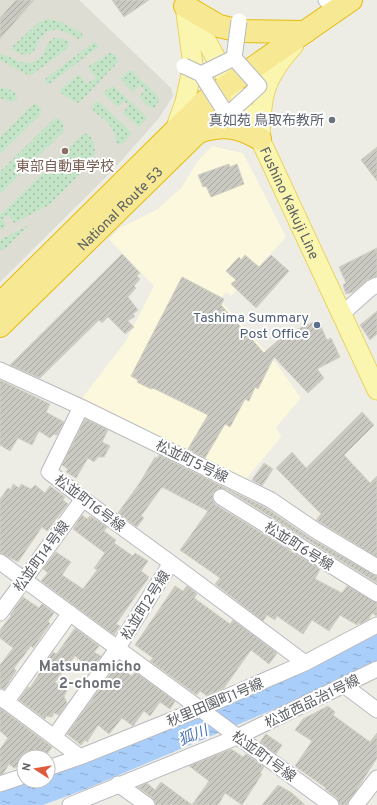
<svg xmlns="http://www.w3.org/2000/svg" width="377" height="805" font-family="Overpass,'Noto Sans JP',sans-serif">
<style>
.commercial{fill:#fcf8dd}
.education{fill:#deddd4}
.grass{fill:url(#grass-dots)}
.water{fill:url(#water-ripples)}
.building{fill:url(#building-hatch);stroke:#d3d0c4}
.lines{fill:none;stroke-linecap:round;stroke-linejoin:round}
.minor-casing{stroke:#b8babe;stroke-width:17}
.major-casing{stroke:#e9d364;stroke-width:21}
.highway-casing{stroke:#e6bb0e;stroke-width:24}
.minor{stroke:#fff;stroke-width:15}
.major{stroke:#faf6af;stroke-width:19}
.highway{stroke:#f7e994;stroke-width:22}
.minor-bridge-casing{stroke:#b8babe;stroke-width:17;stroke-linecap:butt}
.minor-bridge{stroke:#fff;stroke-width:15}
.worship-dot{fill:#6b7280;stroke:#fff;stroke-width:1.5}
.education-dot{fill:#8d6e63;stroke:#fff;stroke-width:1.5}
.service-dot{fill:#5c6f8a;stroke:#fff;stroke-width:1.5}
.labels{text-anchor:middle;stroke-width:4;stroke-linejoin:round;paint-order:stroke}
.worship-label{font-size:14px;fill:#5b616d;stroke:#fff;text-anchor:end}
.education-label{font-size:14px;fill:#785e54;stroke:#fff}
.street-label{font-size:14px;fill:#5d6065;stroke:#fff}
.service-label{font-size:14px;fill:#4e5e75;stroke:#fff;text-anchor:end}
.neighbourhood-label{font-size:15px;font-weight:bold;fill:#6e7177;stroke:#fff}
.water-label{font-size:15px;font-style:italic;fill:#4a72b4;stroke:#fff}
</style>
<defs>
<pattern id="grass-dots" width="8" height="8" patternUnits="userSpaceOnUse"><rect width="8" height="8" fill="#c3e4c7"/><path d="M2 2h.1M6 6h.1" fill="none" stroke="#a2bca5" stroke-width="1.8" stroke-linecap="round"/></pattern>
<pattern id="water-ripples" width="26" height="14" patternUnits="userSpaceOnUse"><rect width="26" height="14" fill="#aacefa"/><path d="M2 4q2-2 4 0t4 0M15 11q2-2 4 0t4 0" fill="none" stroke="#8eabce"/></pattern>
<pattern id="building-hatch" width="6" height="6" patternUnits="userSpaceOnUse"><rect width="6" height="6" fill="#cac9c2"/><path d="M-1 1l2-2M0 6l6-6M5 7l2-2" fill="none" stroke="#a7a7a1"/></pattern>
</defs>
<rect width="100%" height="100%" fill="#eeede5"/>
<path class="commercial" d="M212 146 242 153 245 157 286 237 231 296 227 292 219 299 279 367 301 398 276 427 281 437 245 480 80 401 126 341 154 286 109 239 120 228 158 209 182 187 198 161Z"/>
<path class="education" d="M0 0H79L171 88 173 96 159 118 113 170 0 282Z"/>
<path class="grass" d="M47 19 59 21 82 33 83 37 81 39H78C67 32 53 24 42 36 38 41 37 48 32 53L24 55 12 50 13 46 38 23Z
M54 38 63 39 69 42 68 48 30 76 0 60V55L2 54C18 60 33 73 45 50 48 45 48 41 54 38Z
M94 42 97 43 98 47 49 84 46 83 44 80 46 78Z
M109 53 114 54 118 59 117 63 80 102 76 103 61 93 60 90 79 74 86 84 96 78 88 67Z
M128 71H132L157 95C161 100 158 103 154 108L149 107 139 97 145 90 140 85 133 92 120 79Z
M113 86 145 115 147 118 139 127 123 113 129 105 124 101 118 107 104 94 105 91Z
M0 87 13 91 17 95V99L12 102 0 98Z
M99 102 130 131 131 134C128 140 124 144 117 144 115 132 111 124 101 117 97 114 95 113 92 108L94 103Z
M36 104 41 108V114L0 154V137L32 105Z
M58 118 63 123 64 131 0 194V172L54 119Z
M84 133 90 135C96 147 97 153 89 165L49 205 14 223 9 215 3 218 6 227 0 230V215Z
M29 225 5 249 0 250V240Z"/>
<path class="water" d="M377 634V661L310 694 86 789 43 805H0V792L37 781H48V777C161 736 270 688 377 634Z"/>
<path class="building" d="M16 0H34L0 39V18Z
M112 0H149L124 17Z
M377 147V181L361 160Z
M229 164 230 167 237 164 244 184 211 197 206 186 203 187 198 175Z
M377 248V276L367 280 353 292 346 294 343 285 346 283 339 267Z
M122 254 140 273 137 276 140 279 134 286 136 288 128 297 138 310 133 314 135 316 128 321 134 327 125 334 108 317 102 323 99 320 40 378 10 365Z
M245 255 259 267 271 255 289 271 256 308 231 284 236 280 226 271 239 257 241 260Z
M182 277 224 299 221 305 264 353 287 332 289 333 318 320 327 340 331 338 340 357 317 369 324 378 308 393 274 357 258 389 255 387 249 401 245 399 230 427 225 424 205 458 188 449 208 415 153 388 151 389 137 382 138 380 131 376Z
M377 311V334L370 340 360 325Z
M0 380 50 404 46 412 64 422 57 435 54 434 50 438 39 431 32 445 18 438 10 451 0 445Z
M362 412 374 425 344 455 370 483 377 476V557L316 520 321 514 276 468 292 452 306 468Z
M85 419 108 430 102 442 110 446 104 457H98L94 462 88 458 76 478 66 472 68 469 62 465Z
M159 455 266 508 310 538 377 576V583L226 489H217L213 493V501L216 505 320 569 315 579 342 593 347 586 377 603V616L372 613 369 619 360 624 358 623 357 625 340 615 329 631 312 620 303 634 277 616 275 620 267 615 263 621 215 584 220 578 180 550 208 511 162 487 141 516 144 518 137 527 118 513 139 484 155 457 157 458Z
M264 463 273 469 262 486 252 480Z
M13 484 19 488 21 484 31 489 35 485 45 493 50 486 65 497 63 500 68 504 47 531 42 527 18 562 0 553V499L8 488 11 490Z
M82 515 87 519 90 516 107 527 104 531 116 540 114 543 133 556 135 553 148 561 141 571 149 577 116 624 120 626 114 635 41 581 48 573 43 569 56 552 71 562 62 575 83 589 97 570 94 568 105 553 73 529Z
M175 586 183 591 187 586 197 594 194 598 230 624 233 620 277 653 269 664 251 650 224 688 207 696 200 691 197 695 150 661 153 658 135 645Z
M23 597 39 608 42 604 54 613 48 621 50 624 33 648 31 646 14 668 16 671 4 689 0 688V665L13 648 0 638V630L11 616 10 615Z
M75 628 99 646 94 652 101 656 91 669 75 656 55 682 67 691 64 696 67 703 59 715 54 713 52 717 46 716 45 719 19 700 28 687 30 688 53 652 56 654 58 652Z
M117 667 132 676 135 672 175 701 170 709 160 702 150 716 144 711 133 726 122 718 109 734 98 725 87 742 85 740 81 745 67 734 115 668Z
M328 706 335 712 333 715 370 742 377 733V758L347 805H340L337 798 325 789 326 788 295 766 312 741 295 730 303 719Z
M0 708 52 747 45 757H24V764L14 768 9 764 3 774 0 775V749L8 738 0 731Z
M266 734 282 745 276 754 260 742Z
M231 749 243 757 246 754 264 767 260 773 262 774 242 805 225 793 218 805H156L153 798 138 787 147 783 155 790 161 782 192 805 209 781 189 766Z
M278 785 292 793 305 805H262Z"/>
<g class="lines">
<defs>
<path id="minor" d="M326 0 338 9
M343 313 371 288 377 285
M0 370 81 407 271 500 315 530 377 567
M81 407 49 472 83 499 171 563
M221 497 377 594
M0 562 331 805
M0 613 83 499
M345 686 377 710
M0 697 54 737
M6 702 70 613
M80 757 54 737 117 649 171 563 305 663
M48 768 80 757 199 709 305 663 377 625
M0 784 24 776
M118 784 147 805
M70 805 237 737 377 669
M356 805 377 778"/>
<g id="major">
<path id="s1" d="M186 7 195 20 260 139 377 390"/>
<path d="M175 130 185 102 193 65 186 13"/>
<path d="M260 138C261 95 264 78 294 45"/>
</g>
<g id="highway">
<path d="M185 6 219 26 240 31 305 32"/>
<path d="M198 132C224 124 237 126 260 139"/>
<path d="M0 304 205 101 351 0"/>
<path id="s2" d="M0 326 198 132 220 100"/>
</g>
</defs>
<use href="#minor" class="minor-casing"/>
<use href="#major" class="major-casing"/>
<use href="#highway" class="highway-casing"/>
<use href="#minor" class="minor"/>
<use href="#major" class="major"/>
<use href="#highway" class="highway"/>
<defs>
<path id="minor-bridge" d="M234 58 259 86 227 115 201 74Z
M234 58 239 21
M184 66 201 74"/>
</defs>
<use href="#minor-bridge" class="minor-bridge-casing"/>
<use href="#minor-bridge" class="minor-bridge"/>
</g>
<circle class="worship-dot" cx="332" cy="120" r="4"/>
<circle class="education-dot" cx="65" cy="151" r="4"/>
<circle class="service-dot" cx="317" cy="325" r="4"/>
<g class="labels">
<g class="worship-label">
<text x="324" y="125">真如苑 鳥取布教所</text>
</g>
<g class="education-label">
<text x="65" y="171">東部自動車学校</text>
</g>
<g class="street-label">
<text dy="5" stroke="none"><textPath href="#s1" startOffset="222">Fushino Kakuji Line</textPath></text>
<text dy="5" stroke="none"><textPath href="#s2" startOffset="168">National Route 53</textPath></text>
<text transform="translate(192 461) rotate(26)" y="5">松並町5号線</text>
<text transform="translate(90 503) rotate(37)" y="5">松並町16号線</text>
<text transform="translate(299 546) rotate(32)" y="5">松並町6号線</text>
<text transform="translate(41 556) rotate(-54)" y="5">松並町14号線</text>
<text transform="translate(145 605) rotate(-58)" y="5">松並町2号線</text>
<text transform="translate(312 701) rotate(-26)" y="5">松並西品治1号線</text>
<text transform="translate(215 702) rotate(-23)" y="5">秋里田園町1号線</text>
<text transform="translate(264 756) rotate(36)" y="5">松並町1号線</text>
</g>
<g class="service-label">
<text x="309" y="322">Tashima Summary<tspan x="309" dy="16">Post Office</tspan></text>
</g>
<g class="neighbourhood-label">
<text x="90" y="671">Matsunamicho<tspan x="90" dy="17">2-chome</tspan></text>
</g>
<g class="water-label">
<text transform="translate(193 735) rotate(-22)" y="5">狐川</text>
</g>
</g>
<g transform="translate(36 769) rotate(282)"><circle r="19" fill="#ffffff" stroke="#bebfc1"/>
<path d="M0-3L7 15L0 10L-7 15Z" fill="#df5a3b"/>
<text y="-6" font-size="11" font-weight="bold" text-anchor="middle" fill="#5d6065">N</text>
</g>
</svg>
